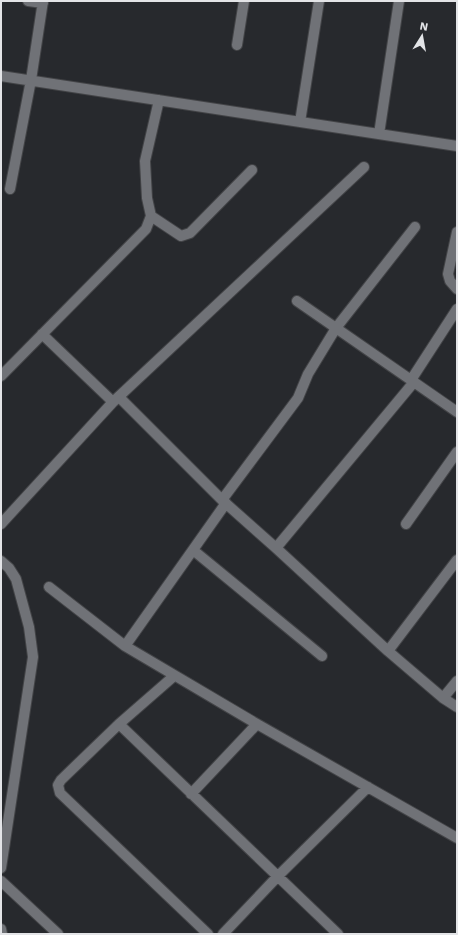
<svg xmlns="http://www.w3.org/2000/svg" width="458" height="935" font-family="'Work Sans',sans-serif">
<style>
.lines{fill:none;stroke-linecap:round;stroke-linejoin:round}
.street-casing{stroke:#434447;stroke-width:12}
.street{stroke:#707277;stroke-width:10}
</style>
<rect width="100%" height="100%" fill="#27292d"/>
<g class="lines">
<defs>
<path id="street" d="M28 1 43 3
M237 45 244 1
M1 76 457 146
M300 122 319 1
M379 134 399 1
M10 189 31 80 43 1
M151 216 181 236 190 233 252 170
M457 232 448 274 450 281 457 289
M297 301 457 412
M42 334 113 402
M1 376 146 229 151 216 147 198 145 161 159 100
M411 380 457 309
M119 397 222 500 276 548 388 651 443 698 457 707
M222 500 298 398 308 374 336 328 415 227
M1 524 113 402 364 167
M406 524 457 452
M276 548 414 382
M193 550 322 656
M1 561 9 568 16 579 29 627 33 657 1 868
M49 587 125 646 257 724 457 838
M125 646 226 503
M388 651 457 560
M174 676 119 724 61 780 58 785 60 793 208 934
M443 698 457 681
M119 724 338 934
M191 794 257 724
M1 881 58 934
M1 929 2 934
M223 934 278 876 368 787"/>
</defs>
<use href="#street" class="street-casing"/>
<use href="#street" class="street"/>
</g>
<rect width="458" height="935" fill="none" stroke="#e3e4e7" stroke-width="4"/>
<g transform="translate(422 36) rotate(11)" stroke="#27292d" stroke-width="3" paint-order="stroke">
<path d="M0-3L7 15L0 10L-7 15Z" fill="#e3e4e7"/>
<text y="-6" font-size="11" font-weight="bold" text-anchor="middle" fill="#e3e4e7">N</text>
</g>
</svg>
